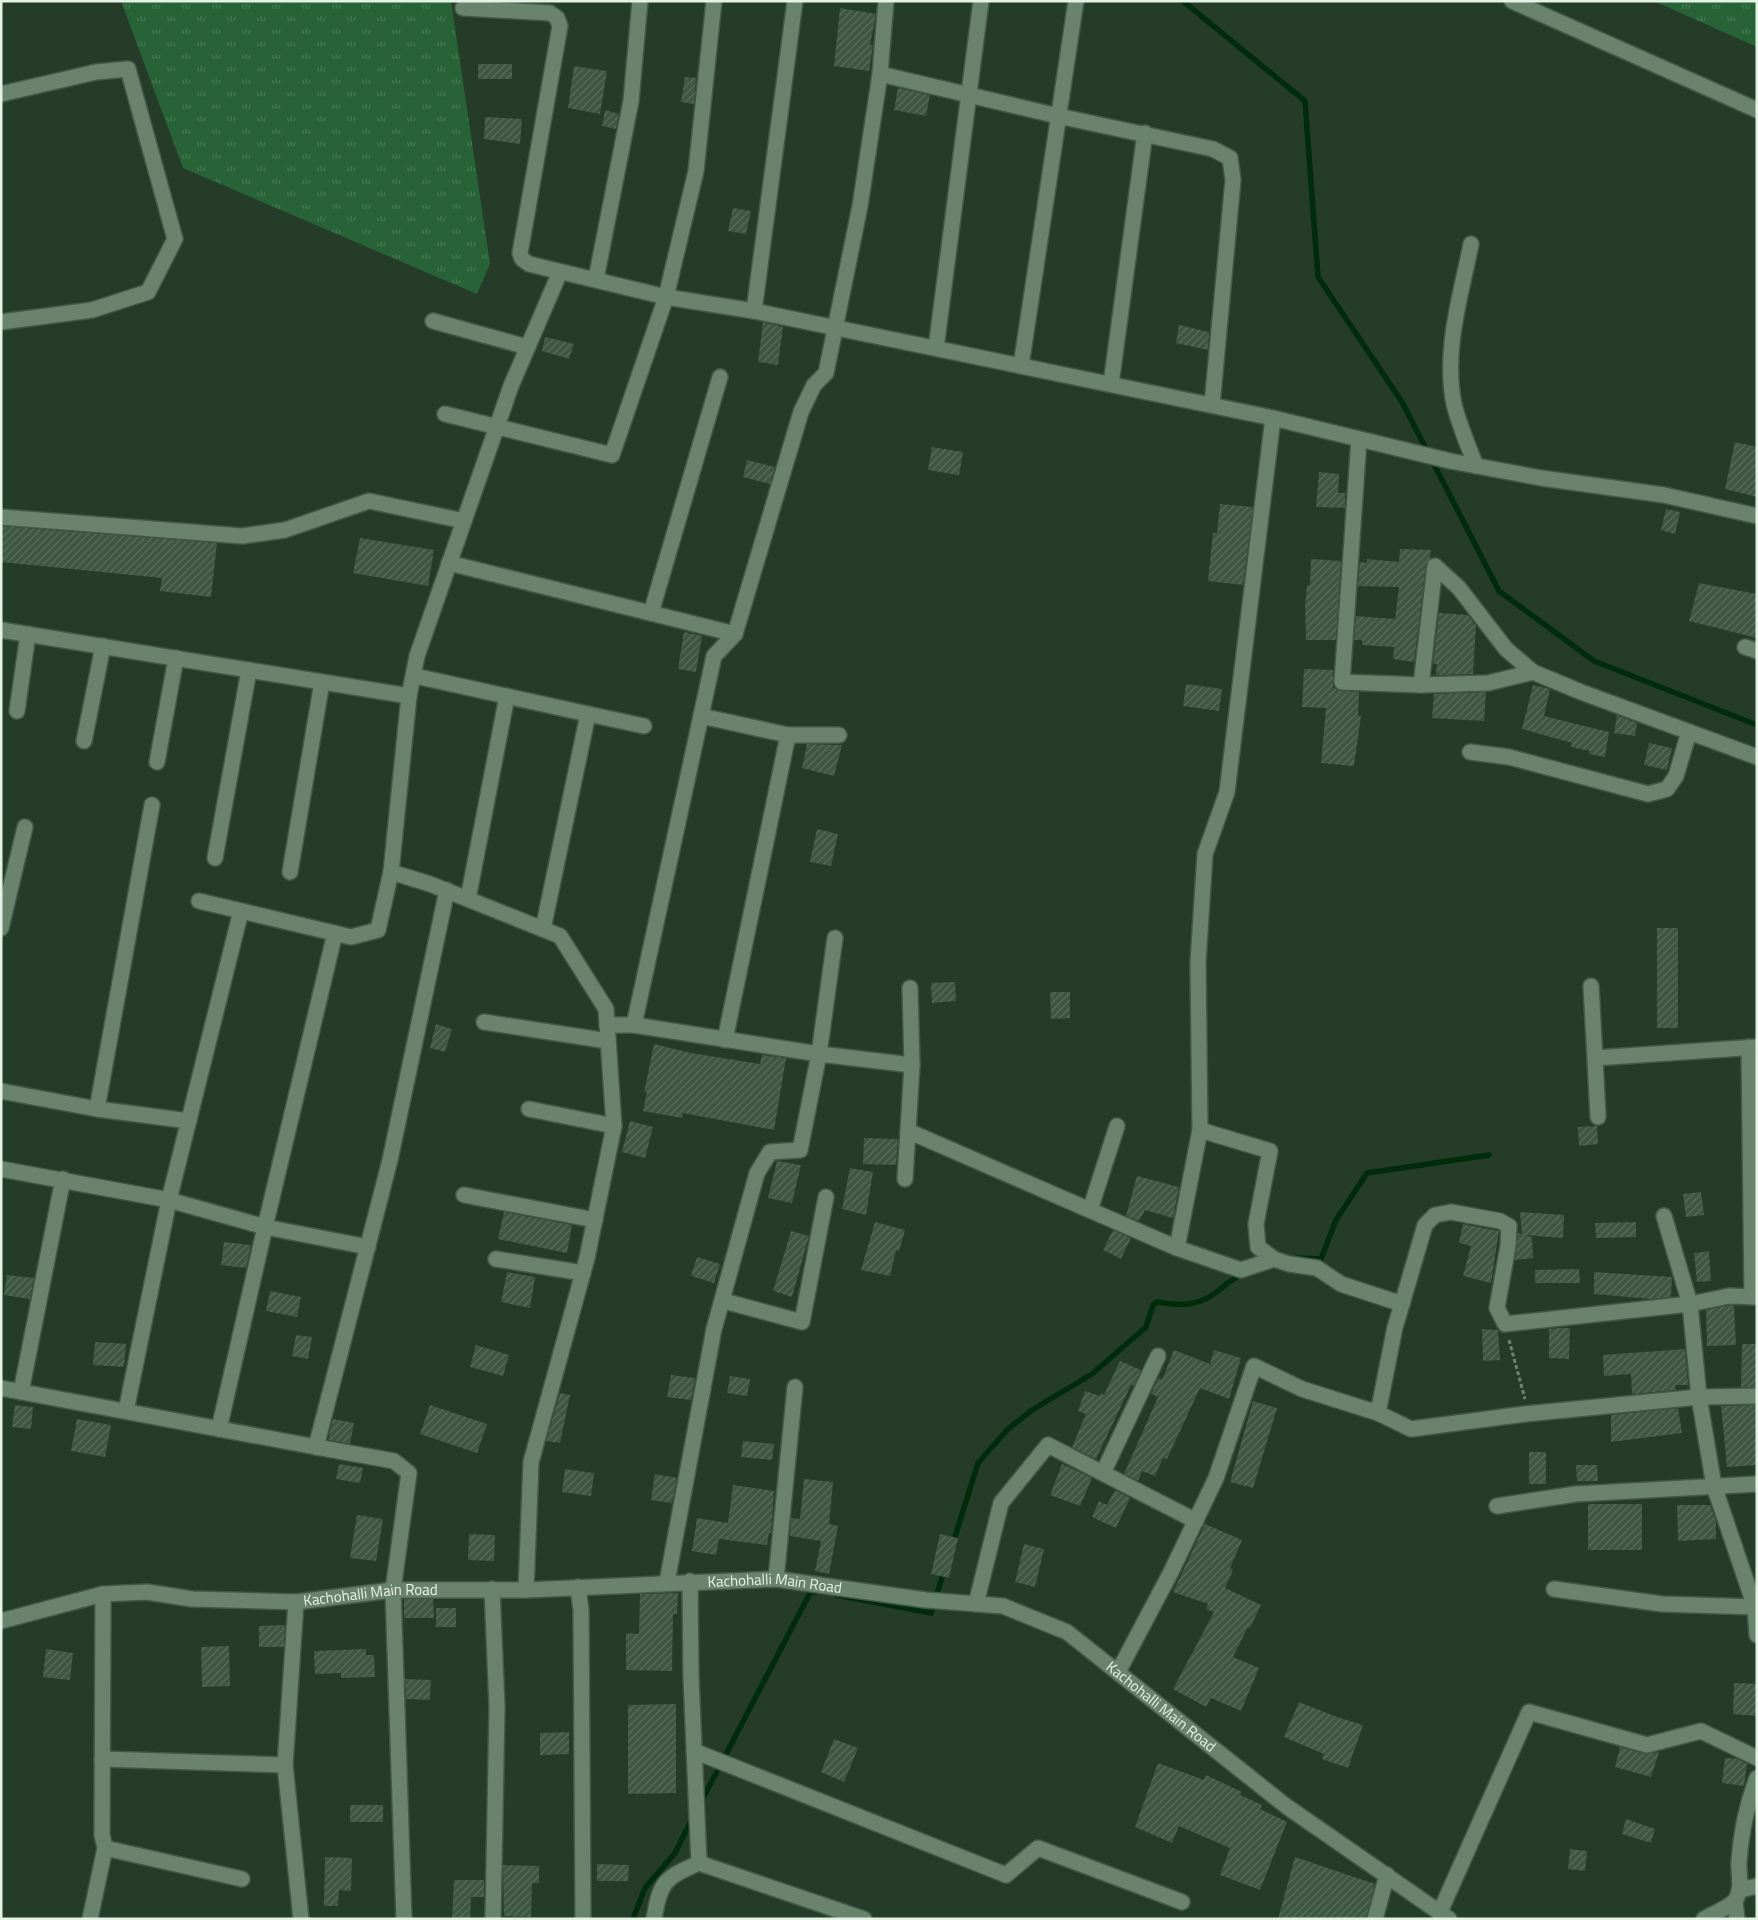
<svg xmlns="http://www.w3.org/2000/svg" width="1758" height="1920" font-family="'Titillium Web',sans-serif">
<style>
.grass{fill:url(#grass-tufts)}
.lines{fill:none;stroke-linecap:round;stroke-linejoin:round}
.stream{stroke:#002c0d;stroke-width:5.5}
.building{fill:url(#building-hatch)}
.minor-casing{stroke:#445849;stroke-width:18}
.path{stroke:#718474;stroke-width:3;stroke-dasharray:4 2.5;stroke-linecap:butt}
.minor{stroke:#69836d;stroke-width:15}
.labels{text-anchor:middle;stroke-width:4;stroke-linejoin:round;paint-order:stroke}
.street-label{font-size:15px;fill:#e5f3e7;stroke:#1b311f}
</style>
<defs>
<pattern id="grass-tufts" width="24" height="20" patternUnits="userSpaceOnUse" patternTransform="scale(1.25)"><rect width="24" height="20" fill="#286337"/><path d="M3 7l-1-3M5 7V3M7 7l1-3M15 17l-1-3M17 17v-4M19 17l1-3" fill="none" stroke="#477a54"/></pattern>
<pattern id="building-hatch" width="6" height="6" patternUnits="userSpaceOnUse" patternTransform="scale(1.25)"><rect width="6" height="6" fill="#3e5642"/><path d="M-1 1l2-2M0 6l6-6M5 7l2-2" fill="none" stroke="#5a6f5d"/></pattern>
</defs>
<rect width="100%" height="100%" fill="#253c29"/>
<path class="grass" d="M121 1H451L490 264 477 294 183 168Z
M1654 1H1757V47Z"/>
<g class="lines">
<path class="stream" d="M1183 1 1305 101 1318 277 1402 402 1499 591 1594 661 1757 725
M1297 1258 1321 1259 1336 1220 1367 1173 1489 1155
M953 1543 978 1463 1008 1429 1032 1410 1092 1374 1146 1327 1153 1305 1157 1302C1177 1305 1194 1307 1211 1296 1225 1287 1226 1281 1244 1274
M836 1595 931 1613 944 1571
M701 1802 810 1593 820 1591
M633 1919 645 1888 675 1853 692 1819"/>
</g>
<path class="building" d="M840 8 876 14 870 45H873L869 71 834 66Z
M478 64H512V79H478Z
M574 66 607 71 600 114 568 108Z
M685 77 696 78 694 104 681 102Z
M898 88 930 95 926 116 894 110Z
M605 110 619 114 616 129 602 126Z
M485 117 522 119 520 144 484 139Z
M733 208 751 211 746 234 728 231Z
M763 322 783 327 778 365 758 362Z
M1179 325 1209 332 1208 350 1176 343Z
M545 337 574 344 569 359 542 351Z
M1735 442 1757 447V497L1725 489Z
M932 447 963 452 959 475 928 470Z
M747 460 775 467 770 484 743 477Z
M1319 472 1339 474 1338 493H1345V508L1316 507Z
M1220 504 1253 507 1243 585 1208 581 1213 533H1217Z
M1666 509 1680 512 1675 534 1661 530Z
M1 526 217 543 211 597 160 591 162 578 1 562Z
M360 538 434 550 428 586 353 573Z
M1400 549 1431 550 1430 558 1426 565 1414 662 1393 659 1394 647 1362 645V640H1354L1356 616 1395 619 1399 587 1358 586 1360 562 1367 563V559L1399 562Z
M1311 559 1341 561 1336 640H1306L1305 607 1307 585H1310Z
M1699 583 1757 594V638L1689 621Z
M1439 613 1468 615 1476 626 1473 674 1436 675 1437 664H1433Z
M684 632 702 636 696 672 678 669Z
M1304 669 1333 670V688L1342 691 1359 692 1358 716H1361L1354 766 1321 763 1326 708 1302 707Z
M1186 684 1222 689 1219 711 1183 706Z
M1533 685 1550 689 1544 716 1609 732 1605 757 1589 754 1590 751 1571 747 1572 743 1522 729Z
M1486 692 1484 721 1432 718 1434 694Z
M1617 715 1637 723 1635 736 1614 733Z
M1649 743 1672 748 1667 770 1644 765Z
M807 744 842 745 834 776 802 768Z
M817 829 838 834 831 866 810 862Z
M1657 928H1678V1028H1657Z
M955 982 956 1001 932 1003 931 983Z
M1050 992H1070V1018L1051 1019Z
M436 1024 452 1029 445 1052 430 1048Z
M654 1044 691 1053 760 1064 762 1055 786 1058 774 1130 683 1113 682 1118 643 1111 647 1092H644Z
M630 1121 653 1127 645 1158 622 1152Z
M1597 1126 1598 1144 1579 1146 1578 1127Z
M864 1138 898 1139 896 1165 863 1164Z
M777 1161 801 1165 792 1203 768 1198Z
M850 1168 873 1172 866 1215 842 1209Z
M1137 1176 1179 1187 1173 1218 1145 1210 1139 1221 1126 1216Z
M1701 1192 1704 1215 1686 1217 1683 1194Z
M504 1212 572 1225 567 1253 498 1239Z
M1520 1212 1564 1215 1563 1238 1524 1235 1532 1237 1533 1258 1515 1260 1518 1233 1522 1234Z
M875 1222 905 1230 899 1251 896 1250 890 1276 861 1270Z
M1636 1222V1237L1596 1238 1595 1223Z
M1463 1224 1499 1231 1491 1283 1463 1276 1471 1246 1459 1243Z
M1113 1230 1131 1238 1121 1259 1103 1250Z
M791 1231 809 1236 792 1297 773 1291Z
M224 1242 251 1245 246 1268 221 1265Z
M1709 1251 1711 1281 1697 1282 1694 1253Z
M697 1257 720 1264 714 1283 691 1276Z
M1579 1269 1580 1283H1535V1270Z
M507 1272 535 1277 530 1308 501 1302Z
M1594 1272 1672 1277 1671 1297 1651 1299 1594 1294Z
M7 1275 34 1278 30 1299 4 1295Z
M270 1291 301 1297 297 1317 266 1311Z
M1730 1305 1734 1306 1736 1345 1707 1346 1706 1310Z
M1560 1328H1570L1569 1359 1549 1358V1329Z
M1482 1329 1498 1330 1500 1360 1483 1361Z
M296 1335 312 1337 308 1359 292 1356Z
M95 1342 126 1344 124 1367 93 1365Z
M1742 1344H1757V1387H1741Z
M476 1345 509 1355 503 1376 470 1367Z
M1685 1349 1688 1385H1675L1676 1390 1632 1394 1631 1374 1604 1376 1603 1355Z
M1174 1350 1210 1364 1214 1350 1241 1358 1229 1399 1200 1388 1167 1459 1163 1458 1155 1476 1142 1471 1138 1481 1124 1474 1158 1397 1151 1394 1158 1378 1162 1380Z
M1120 1361 1141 1370 1134 1386 1131 1385 1096 1459 1072 1447 1086 1414 1078 1411 1085 1391 1100 1396 1101 1393 1104 1395Z
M671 1375 695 1378 691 1400 667 1397Z
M730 1376 750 1379 747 1396 727 1393Z
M560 1393 570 1395 560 1443 546 1441Z
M1253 1401 1277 1408 1253 1488 1230 1482Z
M15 1405 33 1407 31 1429 12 1427Z
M430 1405 487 1424 477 1453 420 1434Z
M1757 1405V1465L1727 1467 1721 1406Z
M1678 1408 1682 1433 1611 1442V1415Z
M77 1419 111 1425 105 1457 71 1451Z
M333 1419 354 1423 350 1444 328 1440Z
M743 1441 774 1444 772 1460 741 1457Z
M1529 1452H1546V1484H1529Z
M339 1464 363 1468 360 1483 336 1479Z
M1062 1464 1092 1478 1080 1506 1050 1495Z
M1576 1465H1597L1598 1481H1577Z
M565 1469 594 1473 591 1496 562 1492Z
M655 1474 677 1478 672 1503 651 1500Z
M804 1479 833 1482 829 1524 838 1526 829 1574 815 1571 821 1541 790 1536 791 1518 800 1519Z
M733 1485 774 1491 771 1533H769L767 1545 719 1539 716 1555 692 1551 697 1518 728 1523Z
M1115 1490 1130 1498 1116 1528 1092 1517 1099 1501 1107 1505Z
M1588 1504H1642V1550H1588Z
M1677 1505H1710L1716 1521V1539L1678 1541Z
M357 1515 383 1519 376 1561 350 1558Z
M1205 1524 1242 1540 1230 1568 1233 1570 1225 1588 1261 1605 1250 1628 1248 1627 1233 1657 1259 1668 1241 1711 1211 1698 1206 1707 1173 1689 1214 1612 1206 1609 1208 1604 1173 1592Z
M469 1534 495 1535 494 1561 468 1560Z
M940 1534 958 1538 949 1578 931 1574Z
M1024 1544 1044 1549 1035 1587 1015 1582Z
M678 1593 677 1614H673L672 1671 626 1670V1633L639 1634 640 1594Z
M404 1599H433L434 1618H404Z
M436 1608H456V1627H436Z
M285 1625 284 1647H259V1626Z
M229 1646 230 1686 202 1687 201 1647Z
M46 1649 73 1653 70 1680 43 1677Z
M366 1649V1655H374L375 1677 341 1678V1673L315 1674 314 1651Z
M405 1679 431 1680 430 1700 406 1699Z
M1734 1683 1757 1684 1756 1716 1733 1714Z
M1299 1702 1337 1717 1363 1725 1348 1768 1322 1759 1324 1754 1284 1737Z
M676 1704V1793L628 1794V1705Z
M569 1732V1754L540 1755V1733Z
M834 1739 858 1748 844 1782 821 1772Z
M1620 1747 1645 1754 1659 1752 1651 1777 1615 1767Z
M1725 1758 1738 1759 1747 1764 1744 1786 1722 1783Z
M1158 1763 1204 1780 1206 1775 1242 1792 1240 1795 1262 1805 1260 1809 1287 1822 1260 1890 1220 1875 1230 1848 1179 1826 1172 1843 1135 1827Z
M350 1805H383V1822H350Z
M1626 1819 1655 1829 1651 1843 1622 1834Z
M1570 1849 1587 1851 1585 1871 1568 1869Z
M325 1857 352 1858 351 1891 339 1890 338 1906H324Z
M1295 1857 1375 1884 1366 1919H1278Z
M597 1864 629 1865 628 1881H597Z
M503 1865 539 1866V1883H532L531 1917 504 1916Z
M454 1880H484V1897H471L470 1919H452Z"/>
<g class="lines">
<defs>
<g id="minor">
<path d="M886 1 880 74 1058 116 1213 149 1230 158 1233 180 1212 405"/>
<path d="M1512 1 1757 110"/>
<path d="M463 8 550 13 557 18 560 26 520 253 522 259 529 264 666 297 754 311 1273 418 1450 461 1541 478 1664 495 1757 516"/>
<path d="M1 94 96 72 128 69 175 239 148 292 92 310 1 322"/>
<path d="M1471 244C1461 295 1443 351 1454 404 1459 425 1468 445 1476 466"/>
<path d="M596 279 631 101 640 1"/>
<path d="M754 311 795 1"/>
<path d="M433 321 527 347"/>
<path d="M936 348 981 1"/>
<path d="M1021 366 1076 1"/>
<path d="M1111 384 1145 133"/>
<path d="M445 414 612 455 666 297 696 171 714 1"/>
<path d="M1359 439 1342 682 1421 685 1488 683 1533 672 1581 692 1757 757"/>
<path d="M1 517 242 536 285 530 369 501 464 521"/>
<path d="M449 563 735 634"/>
<path d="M651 613 720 377"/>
<path d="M1 630 409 696"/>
<path d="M1745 647 1757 651"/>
<path d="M415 676 588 714 543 929"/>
<path d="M1421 685 1435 566 1459 588 1506 649 1533 672"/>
<path d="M17 711 28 634"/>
<path d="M588 714 644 726"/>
<path d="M701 716 788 735 725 1040"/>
<path d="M788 735H839"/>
<path d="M84 741 103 646"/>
<path d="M1470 752 1509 757 1648 794 1667 789 1676 776 1689 732"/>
<path d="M157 762 176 658"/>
<path d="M215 858 249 670"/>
<path d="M290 872 322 682"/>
<path d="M468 899 507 696"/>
<path d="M199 901 351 937 378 930 391 872"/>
<path d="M1 928 25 827"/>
<path d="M1591 986 1595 1058"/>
<path d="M910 988 912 1065"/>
<path d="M484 1022 608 1041"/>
<path d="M607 1025H634L819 1054 912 1065 908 1131 1177 1248 1241 1270 1274 1259"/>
<path d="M634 1025 714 656 735 634 801 412 814 385 826 373 860 206 880 74"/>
<path d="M1749 1047 1752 1297"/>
<path d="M1 1091 97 1109 152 805"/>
<path d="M97 1109 189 1121"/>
<path d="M529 1109 614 1126"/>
<path d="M1598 1117 1595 1058 1757 1047"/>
<path d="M1200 1130 1270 1151 1256 1224 1258 1247 1274 1259 1289 1264 1317 1268 1341 1284 1402 1304 1395 1327 1378 1413"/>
<path d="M1 1169 169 1200 265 1227 335 933"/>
<path d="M905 1179 908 1131"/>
<path d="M464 1195 595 1220"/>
<path d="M1090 1210 1117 1126"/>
<path d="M1664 1216 1690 1304 1699 1397 1714 1486 1755 1607 1757 1635"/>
<path d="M1177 1248 1200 1130 1198 962 1205 854 1227 792 1273 418"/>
<path d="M496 1259 583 1273"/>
<path d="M724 1301 802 1322 826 1197"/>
<path d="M1402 1304 1425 1225 1435 1215 1451 1212 1500 1221 1509 1226 1508 1246 1497 1308 1505 1324 1690 1304 1729 1296 1757 1297"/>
<path d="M1 1388 316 1447 390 1160 447 890"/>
<path d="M21 1392 63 1179"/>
<path d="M126 1411 169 1200 241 911"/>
<path d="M219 1429 265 1227 368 1247"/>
<path d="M316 1447 394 1461 409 1473 393 1590 404 1919"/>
<path d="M1103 1473 1158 1356"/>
<path d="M1497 1506 1576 1494 1757 1484"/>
<path d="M776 1579 795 1387"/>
<path d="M690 1581 691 1677 699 1863 864 1919"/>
<path d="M667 1582 714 1329 757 1173 770 1152 800 1150 819 1054 835 938"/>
<path d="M578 1587 581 1610 583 1919"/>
<path d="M492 1589 497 1707 493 1919"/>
<path d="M1554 1589 1662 1604 1757 1607"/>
<path d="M526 1590 531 1462 587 1258 614 1126 606 1009 560 936 430 884 391 872 409 696 417 656 511 386 560 272"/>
<path d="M296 1602 285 1765 301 1919"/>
<path d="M976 1604 1001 1503 1048 1445 1196 1521"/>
<path id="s1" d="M1 1621 103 1594 147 1592 192 1599 296 1602 393 1590H526L776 1579 926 1600 1003 1606 1067 1632 1286 1806 1449 1919"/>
<path d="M1118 1672 1171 1572 1216 1478 1254 1366 1302 1389 1378 1413 1411 1429 1525 1414 1699 1397 1757 1396"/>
<path d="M694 1751 1006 1875 1038 1848 1182 1902"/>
<path d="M102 1759 285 1765"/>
<path d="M105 1848 242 1879"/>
<path d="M1740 1890 1757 1886"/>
<path d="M1735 1901 1737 1919"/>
<path d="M1440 1912 1529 1712 1647 1745 1701 1731 1757 1758"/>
<path d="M90 1919 105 1848 102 1835 103 1594"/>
<path d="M654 1919C660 1881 665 1878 699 1863"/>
<path d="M1375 1919 1387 1875"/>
<path d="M1704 1919C1712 1914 1731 1907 1736 1899 1743 1887 1738 1874 1739 1861 1741 1833 1747 1804 1757 1778"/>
</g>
</defs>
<use href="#minor" class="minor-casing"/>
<path class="path" d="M1509 1340 1525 1399"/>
<use href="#minor" class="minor"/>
</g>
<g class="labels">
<g class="street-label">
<text dy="5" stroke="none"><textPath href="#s1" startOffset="779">Kachohalli Main Road</textPath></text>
<text dy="5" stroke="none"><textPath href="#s1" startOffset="374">Kachohalli Main Road</textPath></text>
<text dy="5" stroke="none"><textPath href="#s1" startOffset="1198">Kachohalli Main Road</textPath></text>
</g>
</g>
<rect width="1758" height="1920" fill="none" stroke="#e5f3e7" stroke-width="5"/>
</svg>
